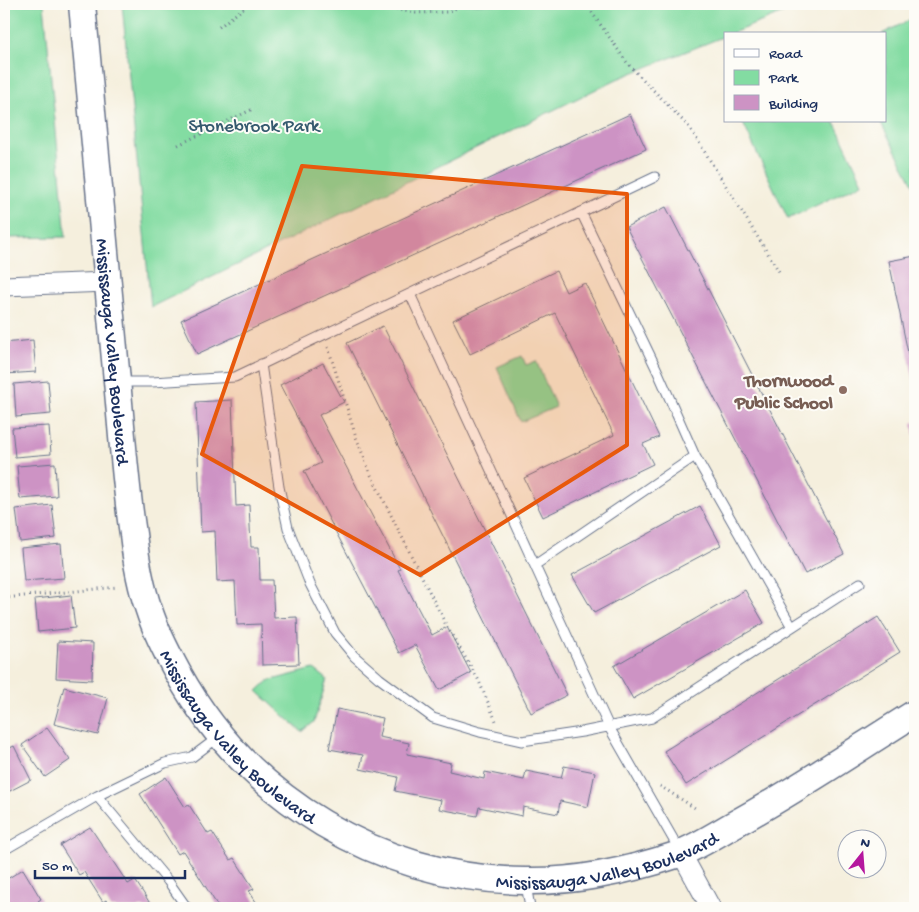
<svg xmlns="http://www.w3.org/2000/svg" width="919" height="912" font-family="'Gochi Hand',sans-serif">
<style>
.green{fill:#83dca2;stroke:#4f8680}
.building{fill:#cd93c4}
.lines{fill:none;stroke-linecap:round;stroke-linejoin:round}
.lane-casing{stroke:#67728a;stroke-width:11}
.street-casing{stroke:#67728a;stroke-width:21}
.secondary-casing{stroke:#67728a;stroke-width:29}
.path{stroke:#67728a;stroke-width:3;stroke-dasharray:1 4;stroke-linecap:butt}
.lane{stroke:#fff;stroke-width:9}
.street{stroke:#fff;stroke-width:19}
.secondary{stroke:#fff;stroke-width:26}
.marked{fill:#e8590c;fill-opacity:0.2;stroke:#e8590c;stroke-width:4;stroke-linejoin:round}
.education-dot{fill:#8d6e63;stroke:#fdfcf7;stroke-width:2}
.labels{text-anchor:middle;stroke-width:4;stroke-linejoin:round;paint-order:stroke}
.park-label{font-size:19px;fill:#355a6f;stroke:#fdfcf7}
.street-label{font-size:19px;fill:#1b2f5e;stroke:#fdfcf7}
.education-label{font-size:19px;font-weight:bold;fill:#785e54;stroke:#fdfcf7;text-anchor:end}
</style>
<rect width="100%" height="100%" fill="#fdfcf7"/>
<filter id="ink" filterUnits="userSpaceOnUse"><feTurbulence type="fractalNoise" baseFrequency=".02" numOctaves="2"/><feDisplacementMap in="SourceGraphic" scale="10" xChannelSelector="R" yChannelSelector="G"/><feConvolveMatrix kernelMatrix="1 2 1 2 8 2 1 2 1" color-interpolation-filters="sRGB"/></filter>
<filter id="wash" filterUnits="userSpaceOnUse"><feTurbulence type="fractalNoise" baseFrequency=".0096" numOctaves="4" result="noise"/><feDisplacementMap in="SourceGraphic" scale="20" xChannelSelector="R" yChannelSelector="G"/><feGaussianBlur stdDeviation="1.12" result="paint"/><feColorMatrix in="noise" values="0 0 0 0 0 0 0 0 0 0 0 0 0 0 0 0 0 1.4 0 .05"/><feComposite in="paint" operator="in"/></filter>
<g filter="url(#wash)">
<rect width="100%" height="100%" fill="#f5efdd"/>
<path class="green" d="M4 4H44L66 237 4 238Z
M122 4H806L730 34H725V36L617 79 151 307Z
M915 17V188L880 121H885V34H882Z
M742 121H834L863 183 788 219Z
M522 356 526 365 536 361 556 407 521 422 497 367Z
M314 669 327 679 314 722 302 732 257 691 268 681Z"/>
<g id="blocks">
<path class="building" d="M630 114 646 149 197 354 181 320Z
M666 207 844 554 805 574 626 227Z
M915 256V382H914L889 261Z
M556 271 566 292 585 283 659 437 643 444 653 464 543 517 524 478 614 435 555 313 470 354 453 320Z
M383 326 567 695 531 713 347 343Z
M33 340 36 372 4 374V343Z
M323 363 344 402 319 415 400 569 398 570 432 635 447 627 471 673 439 690 415 645 399 653 304 471 321 463 280 385Z
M48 381 51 414 16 417 14 384Z
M232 400 236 506 249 505 251 547H259L260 580H272L274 618 297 617 299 664 262 665 261 624 237 625 235 581 217 582 215 531 201 532 196 402Z
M915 422V435H914L912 423Z
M49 426 51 454 15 457 12 428Z
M55 463 57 496 20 499 17 466Z
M52 505 56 538 20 542 16 509Z
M700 506 721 545 594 613 572 575Z
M61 544 64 578 24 581 21 548Z
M745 590 764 623 633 699 614 666Z
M71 595 75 628 38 632 35 599Z
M878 617 900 652 686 785 664 751Z
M58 641 93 643 92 680 56 678Z
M64 687 108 698 98 735 54 724Z
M337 709 383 718 379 737 409 743 407 754 451 763 449 771 484 779 485 772 524 780 526 771 561 778 564 766 595 772 588 807 560 801 558 814 523 807 522 816 479 807 477 816 439 809 441 800 395 791 398 777 360 769 363 755 329 749Z
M47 728 70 760 45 777 22 745Z
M14 746 31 780 4 794V751Z
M166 777 185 807 189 805 208 834 212 832 230 860 234 858 254 889 249 891 260 908H219L183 851 178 854 140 794Z
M90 827 128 884 135 880 153 908H111L106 900 103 902 84 872 79 875 60 845Z
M23 869 41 899 38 901 42 908H10L4 898V881Z"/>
</g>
</g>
<g filter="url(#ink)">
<use href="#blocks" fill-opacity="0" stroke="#67728a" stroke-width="1"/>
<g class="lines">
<defs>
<path id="lane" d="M581 212 657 370 695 456 792 627
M410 294 609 727 680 851
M261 364 279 487 288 528 310 584 335 633 354 656 379 678 433 718 480 732 522 741 582 732 652 718 860 583
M120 382H152L235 377 655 177
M535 565 695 456
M97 796 168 881 187 908
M4 850 97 796 165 763 192 757 220 736
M526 884 530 908"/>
<path id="street" d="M4 286 107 282
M681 853 711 908"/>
<g id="secondary">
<path id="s1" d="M82 4C94 129 105 255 117 381 122 432 125 483 133 534 136 560 140 585 149 610 156 632 167 653 178 673 248 800 380 878 525 881 576 882 628 871 676 855 695 848 714 836 731 826 794 792 854 751 915 713"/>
</g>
</defs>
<use href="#lane" class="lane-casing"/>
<use href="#street" class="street-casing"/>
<use href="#secondary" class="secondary-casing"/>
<path class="path" d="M366 4 416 13 448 12 464 4
M586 4 628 64 690 128 780 273
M219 27 249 4
M178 145 253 109
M328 347 356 437 370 473 446 625 478 679 496 721
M4 598 118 587
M660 786 695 808"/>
<use href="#lane" class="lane"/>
<use href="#street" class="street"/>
<use href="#secondary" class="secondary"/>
</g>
</g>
<path class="marked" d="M302 166 627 194V445L420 575 202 454Z"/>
<circle class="education-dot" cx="843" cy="390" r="5"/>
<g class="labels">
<g class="park-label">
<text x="254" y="131">Stonebrook Park</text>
</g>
<g class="street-label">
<text dy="7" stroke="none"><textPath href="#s1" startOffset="349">Mississauga Valley Boulevard</textPath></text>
<text dy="7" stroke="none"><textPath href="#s1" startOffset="768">Mississauga Valley Boulevard</textPath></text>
<text dy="7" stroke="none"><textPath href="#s1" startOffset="1188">Mississauga Valley Boulevard</textPath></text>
</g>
<g class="education-label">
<text x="833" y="386">Thornwood<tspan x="833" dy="22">Public School</tspan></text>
</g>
</g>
<rect width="919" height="912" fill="none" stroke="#fdfcf7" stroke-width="20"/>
<rect x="724" y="32" width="162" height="90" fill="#fdfcf7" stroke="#a3aaba"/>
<rect x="734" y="49" width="25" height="8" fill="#ffffff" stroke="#a3aaba"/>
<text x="769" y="58" font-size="15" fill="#1b2f5e">Road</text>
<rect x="734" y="70" width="25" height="15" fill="#83dca2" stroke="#a3aaba"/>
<text x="769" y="82" font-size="15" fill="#1b2f5e">Park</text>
<rect x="734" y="95" width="25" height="15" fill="#cd93c4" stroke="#a3aaba"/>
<text x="769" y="108" font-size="15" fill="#1b2f5e">Building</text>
<g transform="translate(862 854) rotate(17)"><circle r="24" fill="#fdfcf7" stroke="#a3aaba"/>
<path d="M0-4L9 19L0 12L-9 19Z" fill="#b5179e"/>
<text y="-8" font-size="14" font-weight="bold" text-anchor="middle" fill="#1b2f5e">N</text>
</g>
<path d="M35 870v8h150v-8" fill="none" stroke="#1b2f5e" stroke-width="2.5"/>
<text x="42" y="870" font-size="15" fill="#1b2f5e" stroke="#fdfcf7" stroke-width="4" paint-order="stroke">50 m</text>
</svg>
